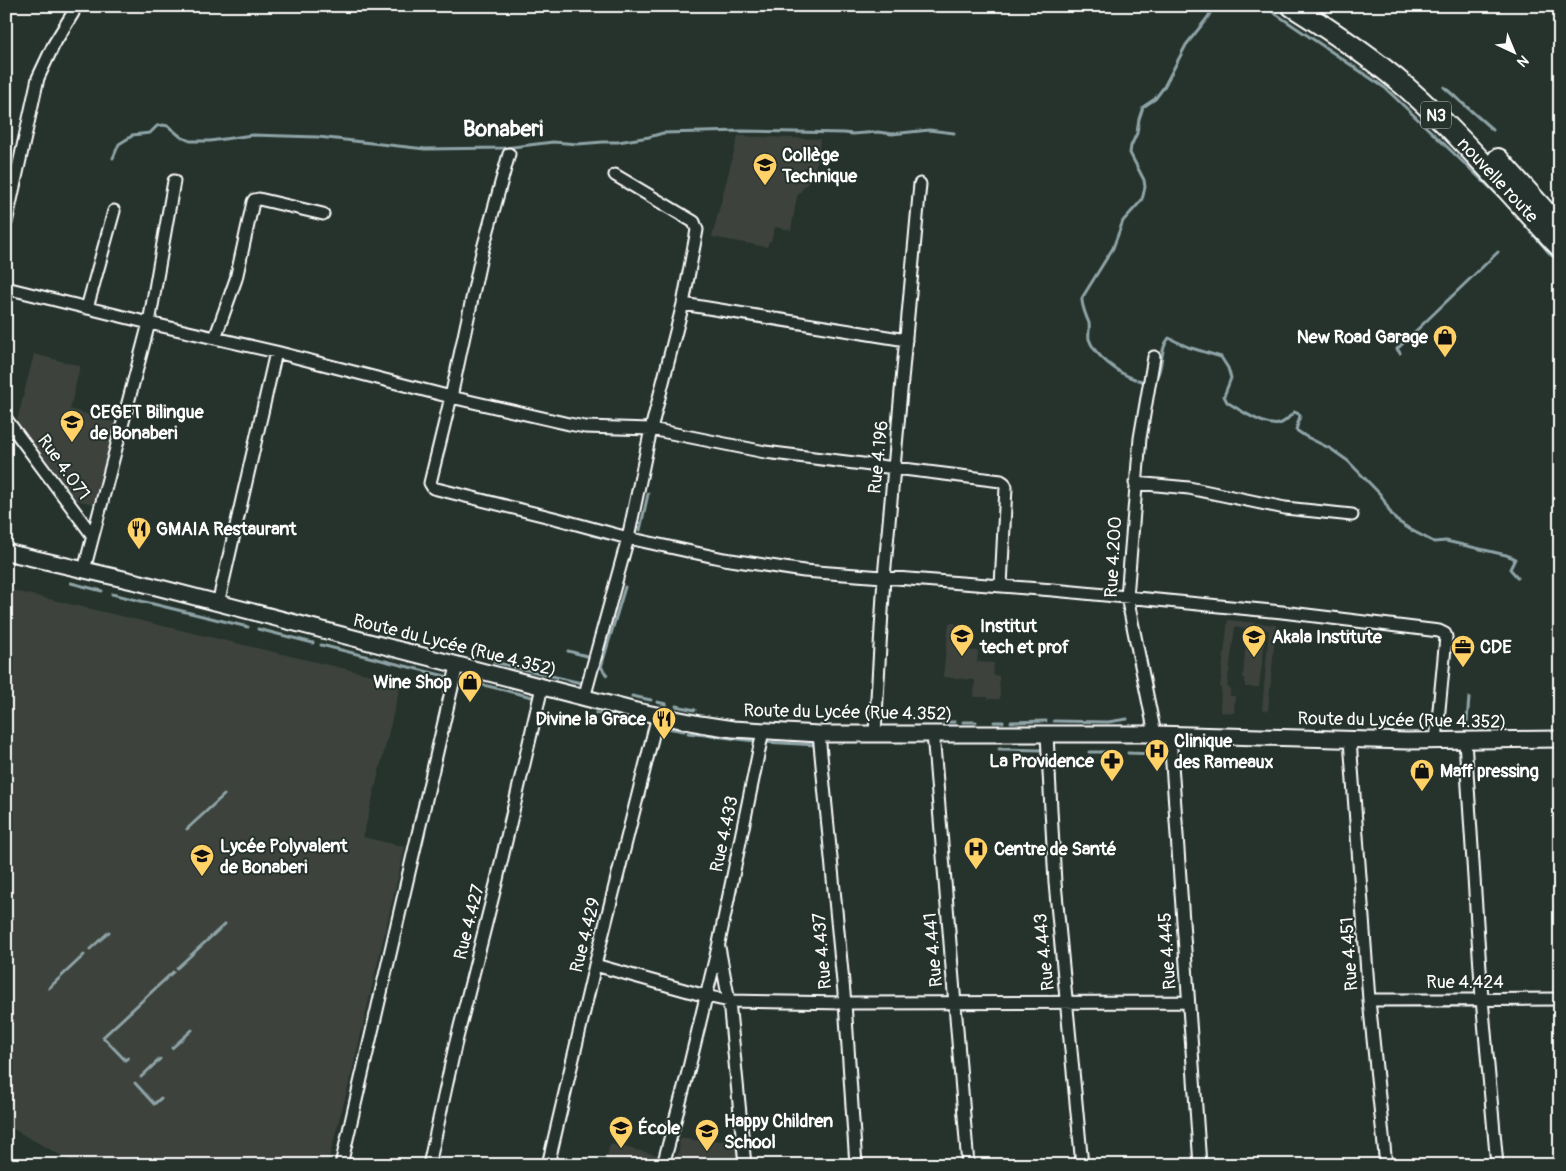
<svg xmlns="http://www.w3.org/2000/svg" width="1566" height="1171" font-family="Pangolin,sans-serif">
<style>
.built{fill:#3c433d}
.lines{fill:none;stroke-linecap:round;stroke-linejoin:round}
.stream{stroke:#8fa4a7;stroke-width:3}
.street-casing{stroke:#fff;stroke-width:15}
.secondary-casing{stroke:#fff;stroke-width:19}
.highway-casing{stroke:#fff;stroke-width:24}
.street{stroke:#26332d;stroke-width:11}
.secondary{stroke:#26332d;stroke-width:15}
.highway{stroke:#26332d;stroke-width:20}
.labels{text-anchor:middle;stroke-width:4;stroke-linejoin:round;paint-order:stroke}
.shield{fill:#26332d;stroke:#bec2c0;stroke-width:1}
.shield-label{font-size:16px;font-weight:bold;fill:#fff}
.poi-label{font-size:18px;font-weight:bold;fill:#fff;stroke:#26332d;text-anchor:start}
.street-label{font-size:18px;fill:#fff;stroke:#26332d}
.district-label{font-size:22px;font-weight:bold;fill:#fff;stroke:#26332d}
</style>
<rect width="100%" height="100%" fill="#26332d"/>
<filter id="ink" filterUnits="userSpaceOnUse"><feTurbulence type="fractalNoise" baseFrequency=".02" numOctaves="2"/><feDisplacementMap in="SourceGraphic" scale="10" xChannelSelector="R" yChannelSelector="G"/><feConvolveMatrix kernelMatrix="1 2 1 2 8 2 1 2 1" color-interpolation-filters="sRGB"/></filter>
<g filter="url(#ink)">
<path class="built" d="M738 136 820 139 818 158 813 176 797 196 791 230 775 227 771 241H769L767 247 712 237Z
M34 354 80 366 70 409 116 423 93 504 76 500 17 421Z
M6 589 401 682 363 837 405 847 351 1076 327 1165H78L6 1125Z
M1228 620 1276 625 1268 711 1262 710 1269 630 1256 629V637L1265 638 1259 687H1245V678H1243L1246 638 1245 637V629L1235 627 1227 687 1230 688V696H1235L1234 713 1220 712 1221 688H1220Z
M949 623H956L955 639 963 640 962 650 978 651 977 663 978 662 994 663 993 675 999 676 1000 699H988V697H974L975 680 943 677Z
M689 1138 692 1140 737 1141 738 1165H674L679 1150 680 1139Z
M610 1144 658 1155 656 1165H605Z"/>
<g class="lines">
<path class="stream" d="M1264 6 1385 88 1504 201 1552 256 1556 257 1559 256
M1444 87 1493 130
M132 135 150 133 157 126 163 125 168 126 181 137 190 141H210L252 135 318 137 425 149 505 148 553 142 578 144 603 142H618L649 137 663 133 742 131 844 133 853 134 878 132 892 134 929 130 954 133
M1130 153 1144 180 1145 187 1143 196 1141 201 1123 221 1113 248 1082 298V301C1083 309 1086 316 1089 323 1090 328 1088 334 1089 339 1094 355 1119 374 1135 379
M1130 153 1131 146 1137 133 1139 119 1143 107 1155 99 1164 87 1186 45 1208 17 1214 6
M113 158 119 144 132 136
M1400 353 1397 349 1498 252
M1138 380 1146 382
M1152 382C1165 373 1158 350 1169 338L1188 347 1221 357 1228 368 1231 378 1224 396 1227 402C1238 409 1266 428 1279 424 1285 423 1290 416 1294 412L1299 414 1300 416 1296 430 1305 436 1331 449 1348 461 1381 495 1390 512 1396 520 1411 530 1434 542 1446 541 1506 555 1514 558 1515 559 1510 569 1518 578
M640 530 648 494
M591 535 619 541
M71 583 102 591
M112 594 248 627
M258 629 313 643
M321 645 421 670
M568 651 587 656
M494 662 581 683
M421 670 449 677
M607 675 601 667 625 587
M459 679 536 698
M632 696 651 700
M657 702 666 704
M676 706 695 710
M596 713 619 718
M1054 721 1108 722 1127 719
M1467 721 1469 698
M944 722H955
M963 722H976
M994 722H1003
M1011 722 1046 721
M662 727 684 731
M688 733 755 741
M765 742 816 745
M999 749 1041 750
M1089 752H1108
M1128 753 1156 754
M504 821 515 780
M187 829 224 795
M90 949 109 932
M177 968 225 924
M49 988 84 955
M172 1048 192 1030
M128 1058 125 1060 103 1037 173 972
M141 1077 160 1059
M135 1083 154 1104 161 1098
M1377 1133 1380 1165"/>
<defs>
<path id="street" d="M509 154 482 252 451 397 430 483 433 488 558 519 628 538 724 559 804 571 1053 590 1282 612 1439 631 1445 634 1446 637 1436 741
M6 223 38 78 54 44 73 13 74 6
M6 288 149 323 276 352 451 397 569 424 585 427 651 429 765 452 1001 481 1004 483 1006 487 1001 586
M683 304 906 340
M87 308 114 211
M215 338 236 279 253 202 254 200 259 199 323 214
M1154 357 1140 438 1127 597 1155 734
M6 419 93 536
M1135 483 1189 488 1285 508 1352 515
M84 570 149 323 174 181
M218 604 276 352
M584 698 628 538 651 429 683 304 697 230 694 222 615 175
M875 733 884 577 920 184
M933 733 968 1165
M819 734 845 1003 856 1165
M1047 735 1055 883 1082 1165
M1170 735 1200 1165
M1350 740 1369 1000 1386 1165
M1465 741 1482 999 1497 1165
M719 947 729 1001 745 1165
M595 965 706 996 729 1001 845 1003 1188 1002
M1369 1000 1560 999
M341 1165 457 666
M429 1165 455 1046 496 884 542 687
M548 1165 595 965 658 715
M663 1165 687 1076 719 943 763 731"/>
<path id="secondary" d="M6 552 141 583 632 710 700 724 733 729 819 734H1155L1407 741 1560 739"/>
<path id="highway" d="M1292 6C1332 31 1371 57 1407 88 1462 136 1509 193 1560 247
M1498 159 1550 217"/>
</defs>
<use href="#street" class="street-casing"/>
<use href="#secondary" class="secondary-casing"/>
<use href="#highway" class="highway-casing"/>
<use href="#street" class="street"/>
<use href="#secondary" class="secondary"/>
<use href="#highway" class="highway"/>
</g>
</g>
<defs>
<symbol id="school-pin" viewBox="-11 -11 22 30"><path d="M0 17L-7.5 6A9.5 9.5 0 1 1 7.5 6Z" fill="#ffd166" stroke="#26332d"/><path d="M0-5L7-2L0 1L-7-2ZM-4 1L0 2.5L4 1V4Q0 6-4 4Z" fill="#111"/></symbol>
<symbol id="shop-pin" viewBox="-11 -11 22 30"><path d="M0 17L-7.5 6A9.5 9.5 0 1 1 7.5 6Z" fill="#ffd166" stroke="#26332d"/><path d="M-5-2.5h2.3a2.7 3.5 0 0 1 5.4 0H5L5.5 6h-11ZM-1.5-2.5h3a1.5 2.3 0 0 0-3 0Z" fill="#111"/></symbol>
<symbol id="restaurant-pin" viewBox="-11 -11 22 30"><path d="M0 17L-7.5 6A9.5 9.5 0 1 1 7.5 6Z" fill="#ffd166" stroke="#26332d"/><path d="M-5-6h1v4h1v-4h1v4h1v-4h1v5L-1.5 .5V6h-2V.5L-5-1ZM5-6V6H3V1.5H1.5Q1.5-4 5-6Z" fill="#111"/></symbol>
<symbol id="office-pin" viewBox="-11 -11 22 30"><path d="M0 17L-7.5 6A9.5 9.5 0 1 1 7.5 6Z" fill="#ffd166" stroke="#26332d"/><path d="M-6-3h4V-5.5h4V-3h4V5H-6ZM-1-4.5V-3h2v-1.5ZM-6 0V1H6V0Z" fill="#111"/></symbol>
<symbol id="hospital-pin" viewBox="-11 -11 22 30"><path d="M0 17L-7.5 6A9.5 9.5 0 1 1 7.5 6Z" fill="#ffd166" stroke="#26332d"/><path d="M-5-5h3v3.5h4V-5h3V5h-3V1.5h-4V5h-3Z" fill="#111"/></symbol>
<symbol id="pharmacy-pin" viewBox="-11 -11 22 30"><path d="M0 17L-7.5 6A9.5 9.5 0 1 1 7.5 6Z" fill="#ffd166" stroke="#26332d"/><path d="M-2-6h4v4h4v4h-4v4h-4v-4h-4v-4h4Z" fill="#111"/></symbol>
</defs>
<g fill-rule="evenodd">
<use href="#school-pin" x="751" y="151" width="28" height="38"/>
<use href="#shop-pin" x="1431" y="323" width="28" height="38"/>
<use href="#school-pin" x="58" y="408" width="28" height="38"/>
<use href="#restaurant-pin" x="125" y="515" width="28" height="38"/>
<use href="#school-pin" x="948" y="622" width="28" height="38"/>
<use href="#school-pin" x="1240" y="623" width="28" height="38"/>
<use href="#office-pin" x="1449" y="633" width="28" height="38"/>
<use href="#shop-pin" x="456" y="668" width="28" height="38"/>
<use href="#restaurant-pin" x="650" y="705" width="28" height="38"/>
<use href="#hospital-pin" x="1143" y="737" width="28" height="38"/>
<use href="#pharmacy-pin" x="1098" y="747" width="28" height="38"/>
<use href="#shop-pin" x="1408" y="757" width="28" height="38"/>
<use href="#hospital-pin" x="962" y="835" width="28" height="38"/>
<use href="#school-pin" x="188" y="842" width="28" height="38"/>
<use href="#school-pin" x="607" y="1114" width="28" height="38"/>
<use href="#school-pin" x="693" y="1117" width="28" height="38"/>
</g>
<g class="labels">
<rect class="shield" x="1421" y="101.5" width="30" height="27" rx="4"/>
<g class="shield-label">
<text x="1436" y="121">N3</text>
</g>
<g class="poi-label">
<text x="782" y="161">Collège<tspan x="782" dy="21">Technique</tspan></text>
<text x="1428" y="343" text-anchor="end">New Road Garage</text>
<text x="90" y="418">CEGET Bilingue<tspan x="90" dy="21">de Bonaberi</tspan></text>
<text x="156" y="535">GMAIA Restaurant</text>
<text x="980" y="632">Institut<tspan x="980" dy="21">tech et prof</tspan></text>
<text x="1272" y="643">Akala Institute</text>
<text x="1480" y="653">CDE</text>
<text x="452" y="688" text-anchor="end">Wine Shop</text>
<text x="646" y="725" text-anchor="end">Divine la Grace</text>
<text x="1174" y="747">Clinique<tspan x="1174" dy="21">des Rameaux</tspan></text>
<text x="1094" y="767" text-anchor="end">La Providence</text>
<text x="1440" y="777">Maff pressing</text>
<text x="220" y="852">Lycée Polyvalent<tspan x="220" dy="21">de Bonaberi</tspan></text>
<text x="994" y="855">Centre de Santé</text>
<text x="724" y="1127">Happy Children<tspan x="724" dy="21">School</tspan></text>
<text x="638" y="1134">École</text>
</g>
<g class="street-label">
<text transform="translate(1498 180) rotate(47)" y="6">nouvelle route</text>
<text transform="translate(878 457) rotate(-84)" y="6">Rue 4.196</text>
<text transform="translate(64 467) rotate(54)" y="6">Rue 4.071</text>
<text transform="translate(1113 557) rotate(-87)" y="6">Rue 4.200</text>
<text transform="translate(455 645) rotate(14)" y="6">Route du Lycée (Rue 4.352)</text>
<text transform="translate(848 712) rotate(1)" y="6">Route du Lycée (Rue 4.352)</text>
<text transform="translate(1402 720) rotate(1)" y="6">Route du Lycée (Rue 4.352)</text>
<text transform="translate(724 834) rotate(-78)" y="6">Rue 4.433</text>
<text transform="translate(469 922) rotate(-76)" y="6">Rue 4.427</text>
<text transform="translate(585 935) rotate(-76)" y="6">Rue 4.429</text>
<text transform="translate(933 950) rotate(-95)" y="6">Rue 4.441</text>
<text transform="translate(822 951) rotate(-95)" y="6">Rue 4.437</text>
<text transform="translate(1167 951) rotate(-94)" y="6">Rue 4.445</text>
<text transform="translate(1044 952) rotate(-96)" y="6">Rue 4.443</text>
<text transform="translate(1349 954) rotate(-94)" y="6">Rue 4.451</text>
<text x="1465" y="988">Rue 4.424</text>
</g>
<g class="district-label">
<text x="503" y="136">Bonaberi</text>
</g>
</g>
<rect width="1566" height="1171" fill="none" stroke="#26332d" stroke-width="25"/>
<rect x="12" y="12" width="1541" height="1146" fill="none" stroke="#fff" stroke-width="2" filter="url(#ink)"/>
<g transform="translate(1514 52) rotate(136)" stroke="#26332d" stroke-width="4" paint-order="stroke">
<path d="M0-4L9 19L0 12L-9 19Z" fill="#ffffff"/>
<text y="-8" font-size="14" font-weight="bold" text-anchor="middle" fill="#ffffff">N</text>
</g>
</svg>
